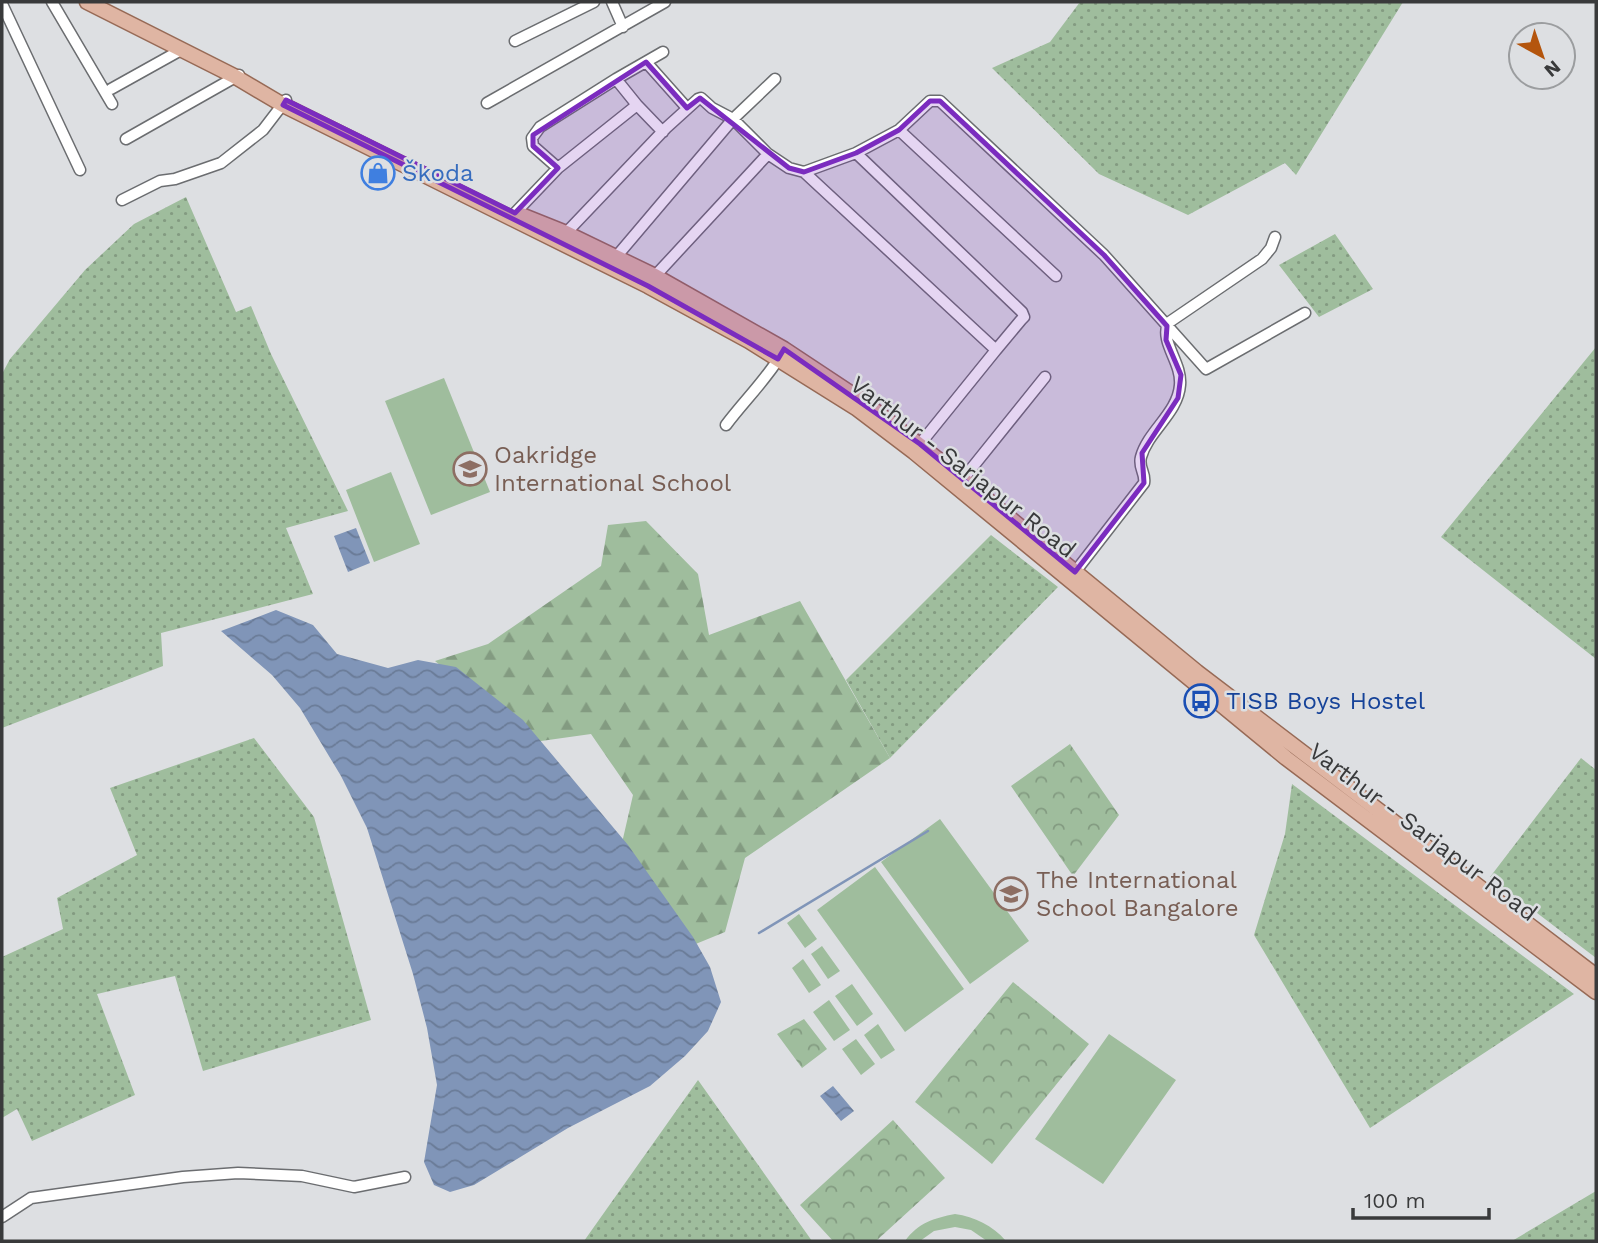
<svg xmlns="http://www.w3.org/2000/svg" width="1598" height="1243" font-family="'Work Sans',sans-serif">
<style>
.grass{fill:url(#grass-dots)}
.forest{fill:url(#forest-firs)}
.park{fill:url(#park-crowns)}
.garden{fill:#9fbd9d}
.water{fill:url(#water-waves)}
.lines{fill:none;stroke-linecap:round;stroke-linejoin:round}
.stream{stroke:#8095b8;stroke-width:2.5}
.minor-casing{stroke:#6b6d70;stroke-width:13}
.major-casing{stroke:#976a56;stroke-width:17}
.minor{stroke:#fff;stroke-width:10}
.major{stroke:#dfb5a3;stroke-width:14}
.marked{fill:#7b2cbf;fill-opacity:0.2;stroke:#7b2cbf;stroke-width:5;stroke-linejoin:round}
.labels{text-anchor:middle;stroke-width:5;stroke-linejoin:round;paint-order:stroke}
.shop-label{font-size:24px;fill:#366cbe;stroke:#dddfe2;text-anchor:start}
.education-label{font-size:24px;fill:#785e54;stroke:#dddfe2;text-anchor:start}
.street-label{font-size:24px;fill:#393a3b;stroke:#dddfe2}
.transit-label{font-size:24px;fill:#164399;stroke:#dddfe2;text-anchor:start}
</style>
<defs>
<pattern id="grass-dots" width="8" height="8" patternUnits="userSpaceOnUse" patternTransform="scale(1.75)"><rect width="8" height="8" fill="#9fbd9d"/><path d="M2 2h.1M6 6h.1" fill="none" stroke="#839b81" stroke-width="1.8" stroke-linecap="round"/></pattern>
<pattern id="forest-firs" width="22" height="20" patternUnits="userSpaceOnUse" patternTransform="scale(1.75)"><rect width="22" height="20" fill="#9fbd9d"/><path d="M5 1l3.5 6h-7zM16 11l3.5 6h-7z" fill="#839b81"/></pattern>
<pattern id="park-crowns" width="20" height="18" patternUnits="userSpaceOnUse" patternTransform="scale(1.75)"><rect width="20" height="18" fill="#9fbd9d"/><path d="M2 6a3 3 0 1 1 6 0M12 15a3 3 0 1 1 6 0" fill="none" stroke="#839b81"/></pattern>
<pattern id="water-waves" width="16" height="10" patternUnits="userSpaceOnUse" patternTransform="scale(1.75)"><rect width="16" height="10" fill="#8095b8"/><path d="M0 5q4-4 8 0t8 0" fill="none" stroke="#6a7b97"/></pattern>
</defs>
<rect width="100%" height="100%" fill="#dddfe2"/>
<path class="grass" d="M1080 2H1403L1296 175 1285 163 1188 215 1099 174 992 68 1050 42Z
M186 197 236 312 251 306 271 354 348 511 286 528 313 594 161 633 163 666 2 728V374L10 359 85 270 134 224Z
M1335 234 1373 289 1319 317 1279 265Z
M1596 347V659L1441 537Z
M991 535 1058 587 890 758 846 680Z
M254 738 314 817 371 1020 203 1071 175 976 97 994 135 1095 32 1141 17 1109 2 1118V957L63 929 57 898 137 855 110 788Z
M1581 758 1596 770V958L1490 877Z
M1292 784 1574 994 1370 1128 1254 935 1285 834Z
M698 1080 812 1241H584Z
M1596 1191V1241H1512Z"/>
<path class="forest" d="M646 521 698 574 709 635 800 601 890 758 745 858 725 932 681 950 613 882 633 795 591 734 534 742 435 661 488 644 601 566 608 525Z"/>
<path class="park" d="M1070 744 1119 815 1073 876 1011 786Z
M1013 982 1089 1044 992 1164 915 1102Z
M804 1019 827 1049 802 1068 777 1034Z
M893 1120 945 1178 876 1241H833L800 1205Z"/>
<path class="garden" d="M444 378 490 492 431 515 385 401Z
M391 472 420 544 374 562 346 490Z
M940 819 1029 941 970 984 881 862Z
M875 867 964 989 905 1032 817 910Z
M799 914 817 939 805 948 787 923Z
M822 946 840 971 828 979 811 954Z
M803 959 821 985 809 993 792 968Z
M852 984 873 1014 857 1026 835 996Z
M829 1000 850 1030 834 1041 813 1012Z
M878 1024 895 1050 881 1059 864 1035Z
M1109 1034 1176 1080 1103 1184 1035 1139Z
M856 1039 875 1064 861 1075 842 1049Z
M955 1214C975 1217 992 1225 1006 1241H987L971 1230 955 1227 934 1231 920 1241H905C918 1223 934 1218 955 1214Z"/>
<path class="water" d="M356 528 370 563 348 572 334 536Z
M276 610 313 625 337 654 388 668 418 660 456 667 523 720 628 845 693 937 710 967 721 1002 708 1031 685 1056 650 1086 568 1128 474 1185 450 1192 434 1185 424 1162 437 1085 427 1028 413 974 367 828 341 776 300 708 272 675 221 631Z
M833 1086 854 1111 841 1121 820 1096Z"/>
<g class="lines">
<path class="stream" d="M759 933 928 831"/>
<defs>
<path id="minor" d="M52 2 112 104
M612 2 623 27
M2 4 80 170
M515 41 594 2
M646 62 687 108
M111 89 181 50
M487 103 665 2
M637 105 663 132
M899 130 1056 276
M126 139 239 75
M768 154 789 168 804 172 856 153 899 130 930 101H940L1104 255 1206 369 1305 313
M558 168 637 105 616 79
M804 172 996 350 1021 320 1024 317 1022 312 856 153
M122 200 160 181 175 179 221 163 263 130 286 100
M515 213 558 168 533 146 532 138 540 127 616 79 663 52
M566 233 666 128 698 99 701 98 712 108 733 119 768 154 655 276
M616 257 733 119 775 79
M726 425C744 401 765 381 781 355
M916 449 996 350
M963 479 1045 377
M1075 572 1144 483C1146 473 1138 468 1141 457 1148 431 1178 413 1180 385 1182 362 1160 343 1168 323L1262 259 1271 248 1275 237
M2 1217 31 1198 183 1177 238 1173 302 1176 354 1187 405 1177"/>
<path id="major" d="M87 2 234 76 283 105 648 286 749 341 856 408 914 452 1286 758 1596 992
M521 215 566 233 655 276 784 349 861 400 944 464 1197 672 1596 976"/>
</defs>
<use href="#minor" class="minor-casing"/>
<use href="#major" class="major-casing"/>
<use href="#minor" class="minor"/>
<use href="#major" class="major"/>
</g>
<path class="marked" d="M646 62 687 108 700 98 789 168 804 172 856 153 899 130 930 101H940L1104 255 1167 326 1166 340 1181 375 1178 398 1142 453 1144 483 1075 572 920 444 784 349 778 359 648 286 283 105 286 100 515 213 558 168 533 146V135Z"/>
<defs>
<symbol id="shop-ring" viewBox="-11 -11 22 22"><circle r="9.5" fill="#dddfe2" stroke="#3f7fe0" stroke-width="1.5"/><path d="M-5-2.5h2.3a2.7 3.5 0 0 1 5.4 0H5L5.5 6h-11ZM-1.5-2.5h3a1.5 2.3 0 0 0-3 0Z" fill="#3f7fe0"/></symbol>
<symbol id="school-ring" viewBox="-11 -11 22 22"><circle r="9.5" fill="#dddfe2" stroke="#8d6e63" stroke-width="1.5"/><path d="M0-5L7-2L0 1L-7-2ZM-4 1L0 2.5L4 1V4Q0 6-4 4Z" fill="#8d6e63"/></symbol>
<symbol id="bus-ring" viewBox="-11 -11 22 22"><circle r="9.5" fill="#dddfe2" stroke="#1a4fb4" stroke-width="1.5"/><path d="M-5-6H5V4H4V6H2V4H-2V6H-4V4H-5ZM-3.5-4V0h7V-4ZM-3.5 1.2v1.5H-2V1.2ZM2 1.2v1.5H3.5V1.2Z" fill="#1a4fb4"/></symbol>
</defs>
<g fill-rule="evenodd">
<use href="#shop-ring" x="359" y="154" width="38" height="38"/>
<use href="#school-ring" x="451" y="450" width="38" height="38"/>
<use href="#bus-ring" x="1182" y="682" width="38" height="38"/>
<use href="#school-ring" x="992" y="875" width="38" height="38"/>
</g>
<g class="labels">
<g class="shop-label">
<text x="402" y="181">Škoda</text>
</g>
<g class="education-label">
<text x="494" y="463">Oakridge<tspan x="494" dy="28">International School</tspan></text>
<text x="1036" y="888">The International<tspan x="1036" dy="28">School Bangalore</tspan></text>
</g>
<g class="street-label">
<text transform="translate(963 467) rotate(38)" y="8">Varthur - Sarjapur Road</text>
<text transform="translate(1423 832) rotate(37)" y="8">Varthur - Sarjapur Road</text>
</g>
<g class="transit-label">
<text x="1226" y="709">TISB Boys Hostel</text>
</g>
</g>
<rect width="1598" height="1243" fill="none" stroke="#393a3b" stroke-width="7"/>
<g transform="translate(1542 56) rotate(140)"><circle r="33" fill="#dddfe2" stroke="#9b9d9f" stroke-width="2"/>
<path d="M0-5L12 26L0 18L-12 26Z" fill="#b4550d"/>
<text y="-10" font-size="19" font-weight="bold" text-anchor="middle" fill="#393a3b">N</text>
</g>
<path d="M1353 1208v10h136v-10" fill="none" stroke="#393a3b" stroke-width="3.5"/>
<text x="1364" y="1208" font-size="21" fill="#393a3b" stroke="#dddfe2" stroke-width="5" paint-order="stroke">100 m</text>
</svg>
